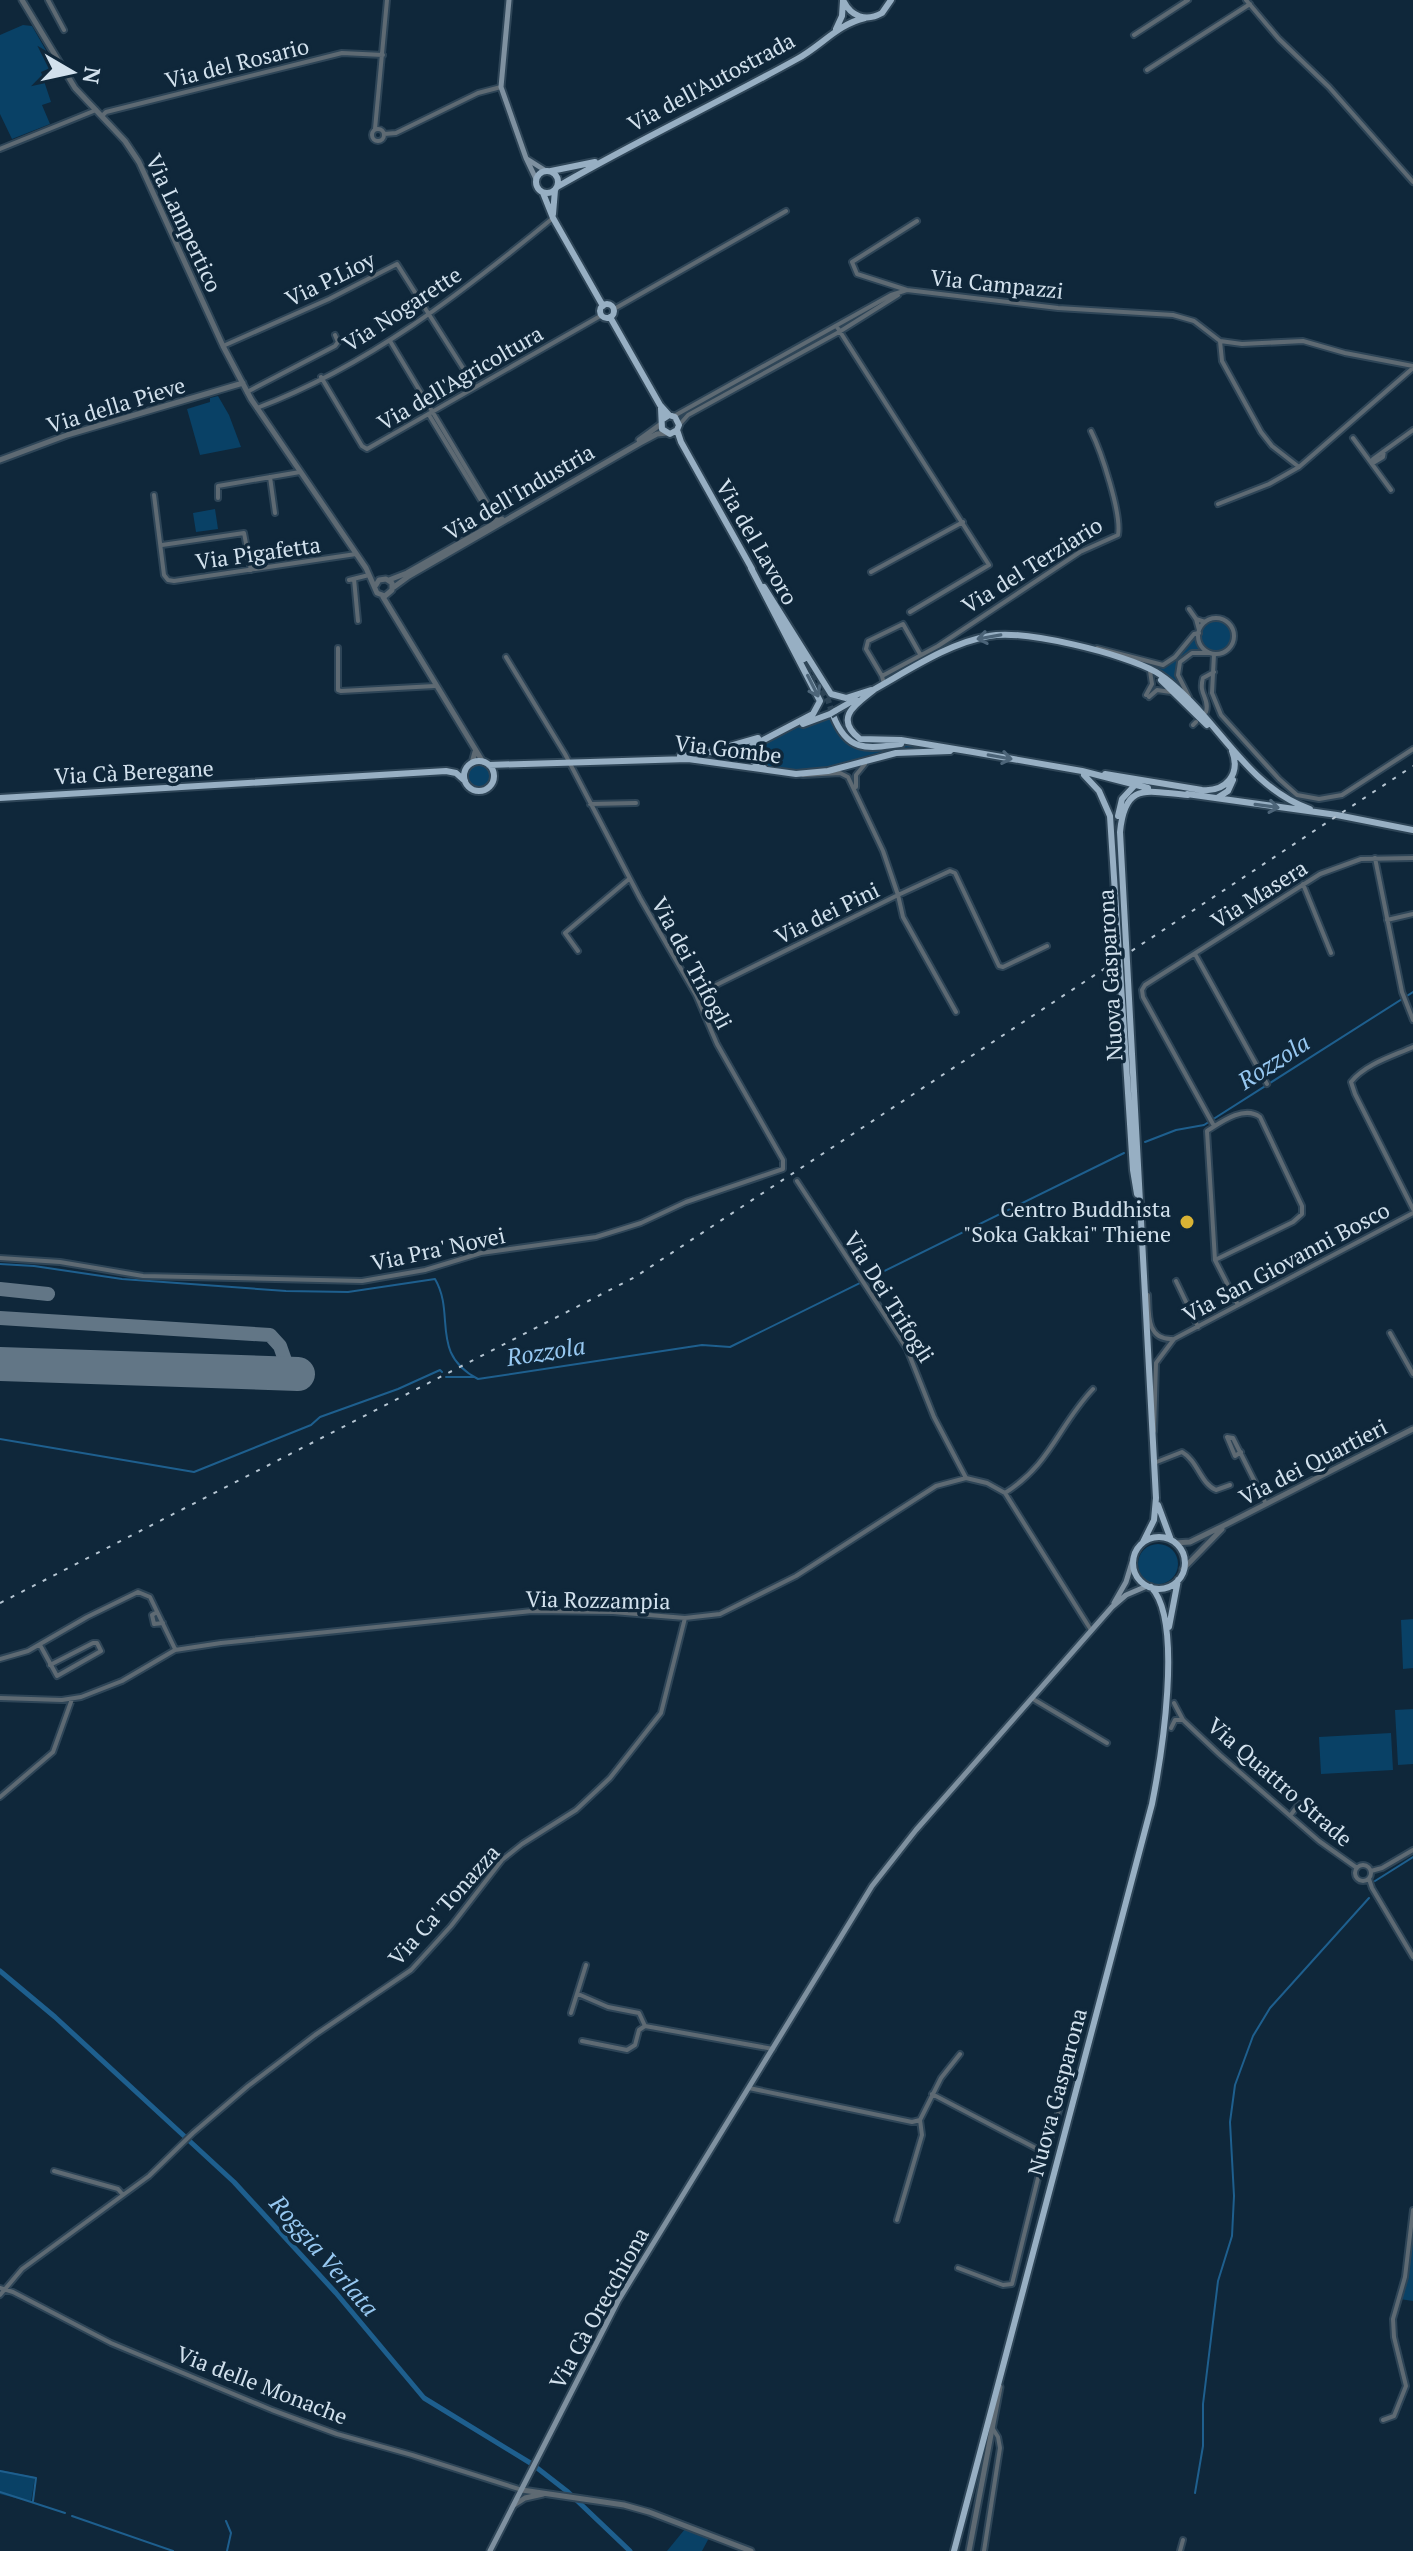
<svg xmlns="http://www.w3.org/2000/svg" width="1413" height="2551" font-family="'PT Serif',serif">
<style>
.green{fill:#094166}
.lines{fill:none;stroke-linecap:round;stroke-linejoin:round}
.stream{stroke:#1e5f8e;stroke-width:2}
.canal{stroke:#1e5f8e;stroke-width:5}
.taxiway{stroke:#627686;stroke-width:14}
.runway{stroke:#627686;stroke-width:34}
.primary-tunnel{stroke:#2c4355;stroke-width:6;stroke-dasharray:6 3;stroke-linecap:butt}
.minor-casing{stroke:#2e4557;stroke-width:8}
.tertiary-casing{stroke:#2e4557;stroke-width:9}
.secondary-casing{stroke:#2e4557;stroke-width:9}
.primary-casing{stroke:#2e4557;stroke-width:10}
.minor{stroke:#5e6a73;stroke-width:4}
.tertiary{stroke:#5e6a73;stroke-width:5}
.secondary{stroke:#7f91a0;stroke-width:5}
.primary{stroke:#97afc3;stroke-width:6}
.rail{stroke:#b5c5d2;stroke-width:2;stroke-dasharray:4 8;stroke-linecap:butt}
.primary-bridge-casing{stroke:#2e4557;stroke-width:10;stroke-linecap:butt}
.primary-bridge{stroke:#97afc3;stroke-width:6}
.oneway{stroke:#4c6478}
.poi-dot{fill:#d9b334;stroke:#0f273a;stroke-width:3}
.labels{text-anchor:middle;stroke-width:7;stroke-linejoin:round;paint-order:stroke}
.street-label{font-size:22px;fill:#d2e1ed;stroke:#0f273a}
.poi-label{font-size:22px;fill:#d2e1ed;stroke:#0f273a;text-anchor:end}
.water-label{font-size:24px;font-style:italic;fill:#97c8f1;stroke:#0f273a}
</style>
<rect width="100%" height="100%" fill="#0f273a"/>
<path class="green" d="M23 25 32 26 55 66 41 72 51 102 42 105 50 124 12 139 0 114V35Z
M218 396 229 415 241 447 200 455 187 409 210 402V398Z
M215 509 218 529 196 532 193 513Z
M1201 636a15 15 0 1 1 30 0a15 15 0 1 1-30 0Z
M1196 636 1200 649C1181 651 1172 663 1177 683L1157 667 1175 661Z
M831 716C843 751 866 753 900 747 902 746 911 744 913 744 919 744 926 746 932 747 922 747 911 747 900 748 851 756 823 778 770 767 757 765 752 760 755 746L787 731Z
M468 776a11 11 0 1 1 22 0a11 11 0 1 1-22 0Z
M1138 1564a20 20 0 1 1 40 0a20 20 0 1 1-40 0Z
M1413 1619V1668L1403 1669 1401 1620Z
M1413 1709V1764L1398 1765 1395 1710Z
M1391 1733 1393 1770 1321 1774 1319 1737Z
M1413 2215V2301L1400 2299Z
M0 2470 35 2477 31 2502 0 2494Z
M685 2529 710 2536 702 2551H667Z"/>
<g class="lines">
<path class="stream" d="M1145 1142 1176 1130 1204 1125 1413 992
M0 1264 34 1266 122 1279 286 1291 348 1292 435 1279C456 1315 429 1353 478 1379L702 1345 730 1347 1124 1153
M446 1377H474
M0 1439 194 1472 311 1425 320 1417 398 1389 440 1370 442 1372
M1375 1881 1413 1857
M0 2471 36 2478 33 2501
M0 2492 65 2513
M1195 2493 1203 2446V2404L1218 2281 1232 2236 1234 2196 1230 2122 1235 2085 1253 2036 1270 2008 1369 1898
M72 2516 173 2551
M226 2521 231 2533 227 2551"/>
<path class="canal" d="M0 1971 55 2017 234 2182 336 2293 424 2398 532 2464 568 2492 630 2551"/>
<path class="taxiway" d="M0 1289 48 1294
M0 1318 270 1335 280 1346 287 1366 282 1374"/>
<path class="runway" d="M0 1364 298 1374"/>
<path class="primary-tunnel" d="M804 659 828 700 833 715"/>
<defs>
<path id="minor" d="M48 0 64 30
M1246 0 1279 39 1329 87 1413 182
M1134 35 1188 0
M1147 70 1250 4
M102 116 106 112 342 53 383 55
M372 135a6 6 0 1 1 12 0a6 6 0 1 1-12 0Z
M375 129 387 0
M384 134 396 133 478 93 501 87
M0 149 96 110
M917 221 852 262 857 274 907 290 1058 308 1173 315 1194 321 1220 341 1242 344 1303 341 1345 353 1413 366
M614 309 786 211
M837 327 989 565 910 612
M390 341 498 521
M1220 341 1222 361 1261 432 1272 446 1299 467
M223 346 329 299 397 264 475 387
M321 377 362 446 367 449 602 315
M247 392 335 346 338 342 335 335
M257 408C368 366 463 292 553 218
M429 415 496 525
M674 416 891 295 907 290
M679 425 688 415 839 332 898 295
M1353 438 1391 490
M1372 463 1373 459 1413 430
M1373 463 1383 457 1384 451
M270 477 275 513
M154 495 164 575 168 580 174 581 356 554
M218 498V486L300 472
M1218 504 1269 484 1299 467 1413 368
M162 545 244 533 251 570
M871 572 963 522
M354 579 358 621
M349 580 369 575
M1189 609 1196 619
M1198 636a18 18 0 1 1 36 0a18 18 0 1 1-36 0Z
M1199 630 1196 619 1205 622
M338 648V690L341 691 435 686
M1097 648 1163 665 1175 657 1194 634 1199 633
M1214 654 1212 693 1221 715 1279 779 1297 795 1319 799 1342 795 1413 749
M882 676 866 649 868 641 903 624 920 654
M884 684 882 676 938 646 1080 552 1118 535C1122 514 1101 451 1091 431
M1146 695 1152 684 1150 671
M1149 697 1157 690 1171 692
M1189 697 1178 675 1180 662 1192 653H1209
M1206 712C1210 698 1198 695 1203 678L1214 672
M1193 725 1196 722
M803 775 840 773 848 777 883 851 898 895 950 871 955 873 999 966 1003 967 1047 946
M856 787V775L865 764
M590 804 636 803
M1375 858 1402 992 1413 1020
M1303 884 1331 953
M1387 920 1413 914
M578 951 565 933 629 879
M1195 954 1267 1084
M696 995 898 895 903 917 956 1012
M1413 1047C1393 1056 1365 1064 1351 1082L1355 1094 1413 1209
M1214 1126 1143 997 1142 990 1145 985 1320 874 1361 859 1413 858
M797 1181 907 1349 934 1417 966 1478
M0 1258 60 1262 143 1276 362 1281 425 1270 481 1253 596 1237 641 1223 686 1202 783 1169V1160L717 1044 696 995 640 898 565 754 506 657
M1215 1260 1293 1222 1302 1214V1206L1260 1117C1244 1105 1221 1122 1207 1131L1215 1260 1238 1305
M1176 1281 1198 1327
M1148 1295C1149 1313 1146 1340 1172 1339
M1390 1333 1413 1374
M1154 1431 1156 1363 1174 1339 1413 1213
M1241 1452 1235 1456 1227 1437 1233 1438 1266 1504
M1154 1463 1182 1452C1198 1461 1200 1483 1216 1490L1230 1485
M1005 1493C1051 1464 1058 1426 1093 1389
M157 1612 152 1615 154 1624 163 1623
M40 1645 57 1676 101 1651 97 1643H93L50 1665
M0 1659 28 1651 87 1617 138 1592 150 1597 175 1649
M0 1698 62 1700 81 1697 122 1681 175 1650 221 1643 532 1611 613 1612 685 1618 720 1614 796 1576 936 1486 966 1478 987 1483 1005 1493 1091 1630
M1033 1699 1107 1743
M1174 1703 1183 1720 1220 1755 1319 1841 1357 1868
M1171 1728 1175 1720H1183
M0 1797 53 1752 72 1699
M1290 1816 1299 1804
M1355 1873a8 8 0 1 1 16 0a8 8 0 1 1-16 0Z
M1371 1871 1382 1868 1413 1850
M1369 1879 1372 1888 1413 1957
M578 1994 608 2007 639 2013 645 2026 773 2049
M571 2013 586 1965
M582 2041 627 2050 635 2045 639 2030 645 2026
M749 2088 912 2122 920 2120 941 2078 960 2054
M932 2094 1045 2153
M54 2171 118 2189 123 2195
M897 2220 922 2135 920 2120
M958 2268 1003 2285 1012 2284 1040 2170 1060 2107
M0 2288 13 2292 111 2343 272 2410 337 2434 412 2455 522 2490
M0 2295 22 2269 149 2176 193 2133 248 2086 315 2035 411 1970 451 1926 502 1860 522 1844 576 1810 610 1778 661 1713 685 1618
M1383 2420 1394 2416 1406 2386 1394 2337 1393 2319 1405 2277 1413 2210
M984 2551 1000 2448 998 2437 993 2429
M1180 2551 1183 2540"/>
<path id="tertiary" d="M22 0 75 88 125 141 139 162 223 346 251 399 366 568 377 593 385 596 392 590V583L386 579 379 580 376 585
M639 440 661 424
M0 460 67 435 243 383
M389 580 407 573 502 519
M394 587 409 576 640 443 657 434 667 433
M383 597 483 762
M472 763 475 752
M1175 1543 1190 1542 1227 1524 1413 1429
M1183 1569 1222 1529
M522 2490 624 2505 649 2512 751 2551
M514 2505 525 2498 543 2494
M969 2551 1000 2387"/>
<path id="secondary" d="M509 0 501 87 526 158 536 179
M527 159 546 171
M1114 1603 1126 1582 1133 1559
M490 2551 618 2301 872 1886 916 1830 1112 1607 1126 1595 1147 1586"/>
<path id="primary" d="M843 0C851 17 866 22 882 13L891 0
M836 29 842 16 843 1
M536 182a11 11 0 1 1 22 0a11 11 0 1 1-22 0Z
M551 171 595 162
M557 187C636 141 718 103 797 59 821 46 838 24 865 18
M543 193 553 218 603 306
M553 214 555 190
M600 311a7 7 0 1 1 14 0a7 7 0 1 1-14 0Z
M610 317 660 405 669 415
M661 408 662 429 670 434 677 430 679 425 675 417 669 415 663 419
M677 430 681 442 752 569
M751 568 820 701 813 714 752 746 751 760 764 768
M764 587 831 694 846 698 871 690
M784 624 804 659
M1161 680 1207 725
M875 689C858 703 832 717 860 739L901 740 973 752 1082 771 1148 788
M873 690C909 670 949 643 989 636 1024 629 1125 654 1156 672 1171 681 1185 695 1197 708 1231 745 1260 792 1310 809
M835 711 856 699
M833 715C847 752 866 749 901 744
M803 724 830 714
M680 756 709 752 758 738
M464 776a15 15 0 1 1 30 0a15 15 0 1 1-30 0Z
M489 765 688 759 796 774 828 771 896 753 950 751
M1105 774 1202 790C1226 792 1241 774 1232 751
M1084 775 1099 791 1110 816 1133 1170 1137 1194
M1187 794 1337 815 1413 830
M0 798 446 771 456 773 465 781
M1217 798 1228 791 1233 780
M1118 816 1122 799 1135 785
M1158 1505 1171 1540
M1133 1563a26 26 0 1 1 52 0a26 26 0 1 1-52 0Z
M1143 1542 1154 1520 1156 1498 1120 832C1125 780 1148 792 1188 795
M1169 1627 1178 1580
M954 2551 1152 1804C1161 1759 1184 1621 1151 1587"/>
</defs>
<use href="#minor" class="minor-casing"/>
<use href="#tertiary" class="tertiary-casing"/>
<use href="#secondary" class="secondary-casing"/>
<use href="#primary" class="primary-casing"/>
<use href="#minor" class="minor"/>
<use href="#tertiary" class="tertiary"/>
<use href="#secondary" class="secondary"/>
<use href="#primary" class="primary"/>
<path class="rail" d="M0 1603 635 1277 1413 766"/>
<defs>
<path id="primary-bridge" d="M830 714 835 711"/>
</defs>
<use href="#primary-bridge" class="primary-bridge-casing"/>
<use href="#primary-bridge" class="primary-bridge"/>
</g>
<defs><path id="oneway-shaft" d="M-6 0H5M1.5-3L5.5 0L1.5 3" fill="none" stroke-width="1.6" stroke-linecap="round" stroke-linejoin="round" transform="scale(2)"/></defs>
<g class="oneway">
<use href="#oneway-shaft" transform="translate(989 637) rotate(170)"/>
<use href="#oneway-shaft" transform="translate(813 686) rotate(63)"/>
<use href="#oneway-shaft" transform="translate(1000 757) rotate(10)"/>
<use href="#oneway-shaft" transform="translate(1267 806) rotate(8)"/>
</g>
<circle class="poi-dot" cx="1187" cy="1222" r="8"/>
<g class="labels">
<g class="street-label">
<text transform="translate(237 63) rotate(-14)" y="8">Via del Rosario</text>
<text transform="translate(711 82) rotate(-28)" y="8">Via dell'Autostrada</text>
<text transform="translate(184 223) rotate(65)" y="8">Via Lampertico</text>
<text transform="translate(330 279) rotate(-26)" y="8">Via P.Lioy</text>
<text transform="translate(997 284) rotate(6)" y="8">Via Campazzi</text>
<text transform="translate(402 309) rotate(-33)" y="8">Via Nogarette</text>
<text transform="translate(460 378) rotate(-30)" y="8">Via dell'Agricoltura</text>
<text transform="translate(116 405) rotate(-17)" y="8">Via della Pieve</text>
<text transform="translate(519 492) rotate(-30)" y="8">Via dell'Industria</text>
<text transform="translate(757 542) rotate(60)" y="8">Via del Lavoro</text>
<text transform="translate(258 553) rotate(-8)" y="8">Via Pigafetta</text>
<text transform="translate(1032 565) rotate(-32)" y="8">Via del Terziario</text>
<text transform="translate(728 749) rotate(7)" y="8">Via Gombe</text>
<text transform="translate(134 772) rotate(-3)" y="8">Via Cà Beregane</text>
<text transform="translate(1259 894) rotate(-32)" y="8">Via Masera</text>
<text transform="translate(827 913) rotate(-26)" y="8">Via dei Pini</text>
<text transform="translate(692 963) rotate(62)" y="8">Via dei Trifogli</text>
<text transform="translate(1110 975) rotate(-93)" y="8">Nuova Gasparona</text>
<text transform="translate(438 1249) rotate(-12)" y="8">Via Pra' Novei</text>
<text transform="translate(1286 1262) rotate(-28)" y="8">Via San Giovanni Bosco</text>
<text transform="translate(889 1297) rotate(58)" y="8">Via Dei Trifogli</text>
<text transform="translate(1313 1462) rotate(-27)" y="8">Via dei Quartieri</text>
<text transform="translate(598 1600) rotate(1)" y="8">Via Rozzampia</text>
<text transform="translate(1280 1782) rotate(41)" y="8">Via Quattro Strade</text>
<text transform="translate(444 1905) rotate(-48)" y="8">Via Ca' Tonazza</text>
<text transform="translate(1057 2092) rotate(-75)" y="8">Nuova Gasparona</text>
<text transform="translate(599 2308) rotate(-61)" y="8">Via Cà Orecchiona</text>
<text transform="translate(262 2385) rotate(21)" y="8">Via delle Monache</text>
</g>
<g class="poi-label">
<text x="1171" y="1217">Centro Buddhista<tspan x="1171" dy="25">"Soka Gakkai" Thiene</tspan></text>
</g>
<g class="water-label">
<text transform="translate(1274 1062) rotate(-33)" y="8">Rozzola</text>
<text transform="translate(546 1352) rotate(-9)" y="8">Rozzola</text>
<text transform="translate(324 2256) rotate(49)" y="8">Roggia Verlata</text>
</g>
</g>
<g transform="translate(72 72) rotate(99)" stroke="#0f273a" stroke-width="6" paint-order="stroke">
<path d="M0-6L14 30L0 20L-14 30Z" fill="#d2e1ed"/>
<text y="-12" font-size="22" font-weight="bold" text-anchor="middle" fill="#d2e1ed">N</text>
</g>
</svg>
